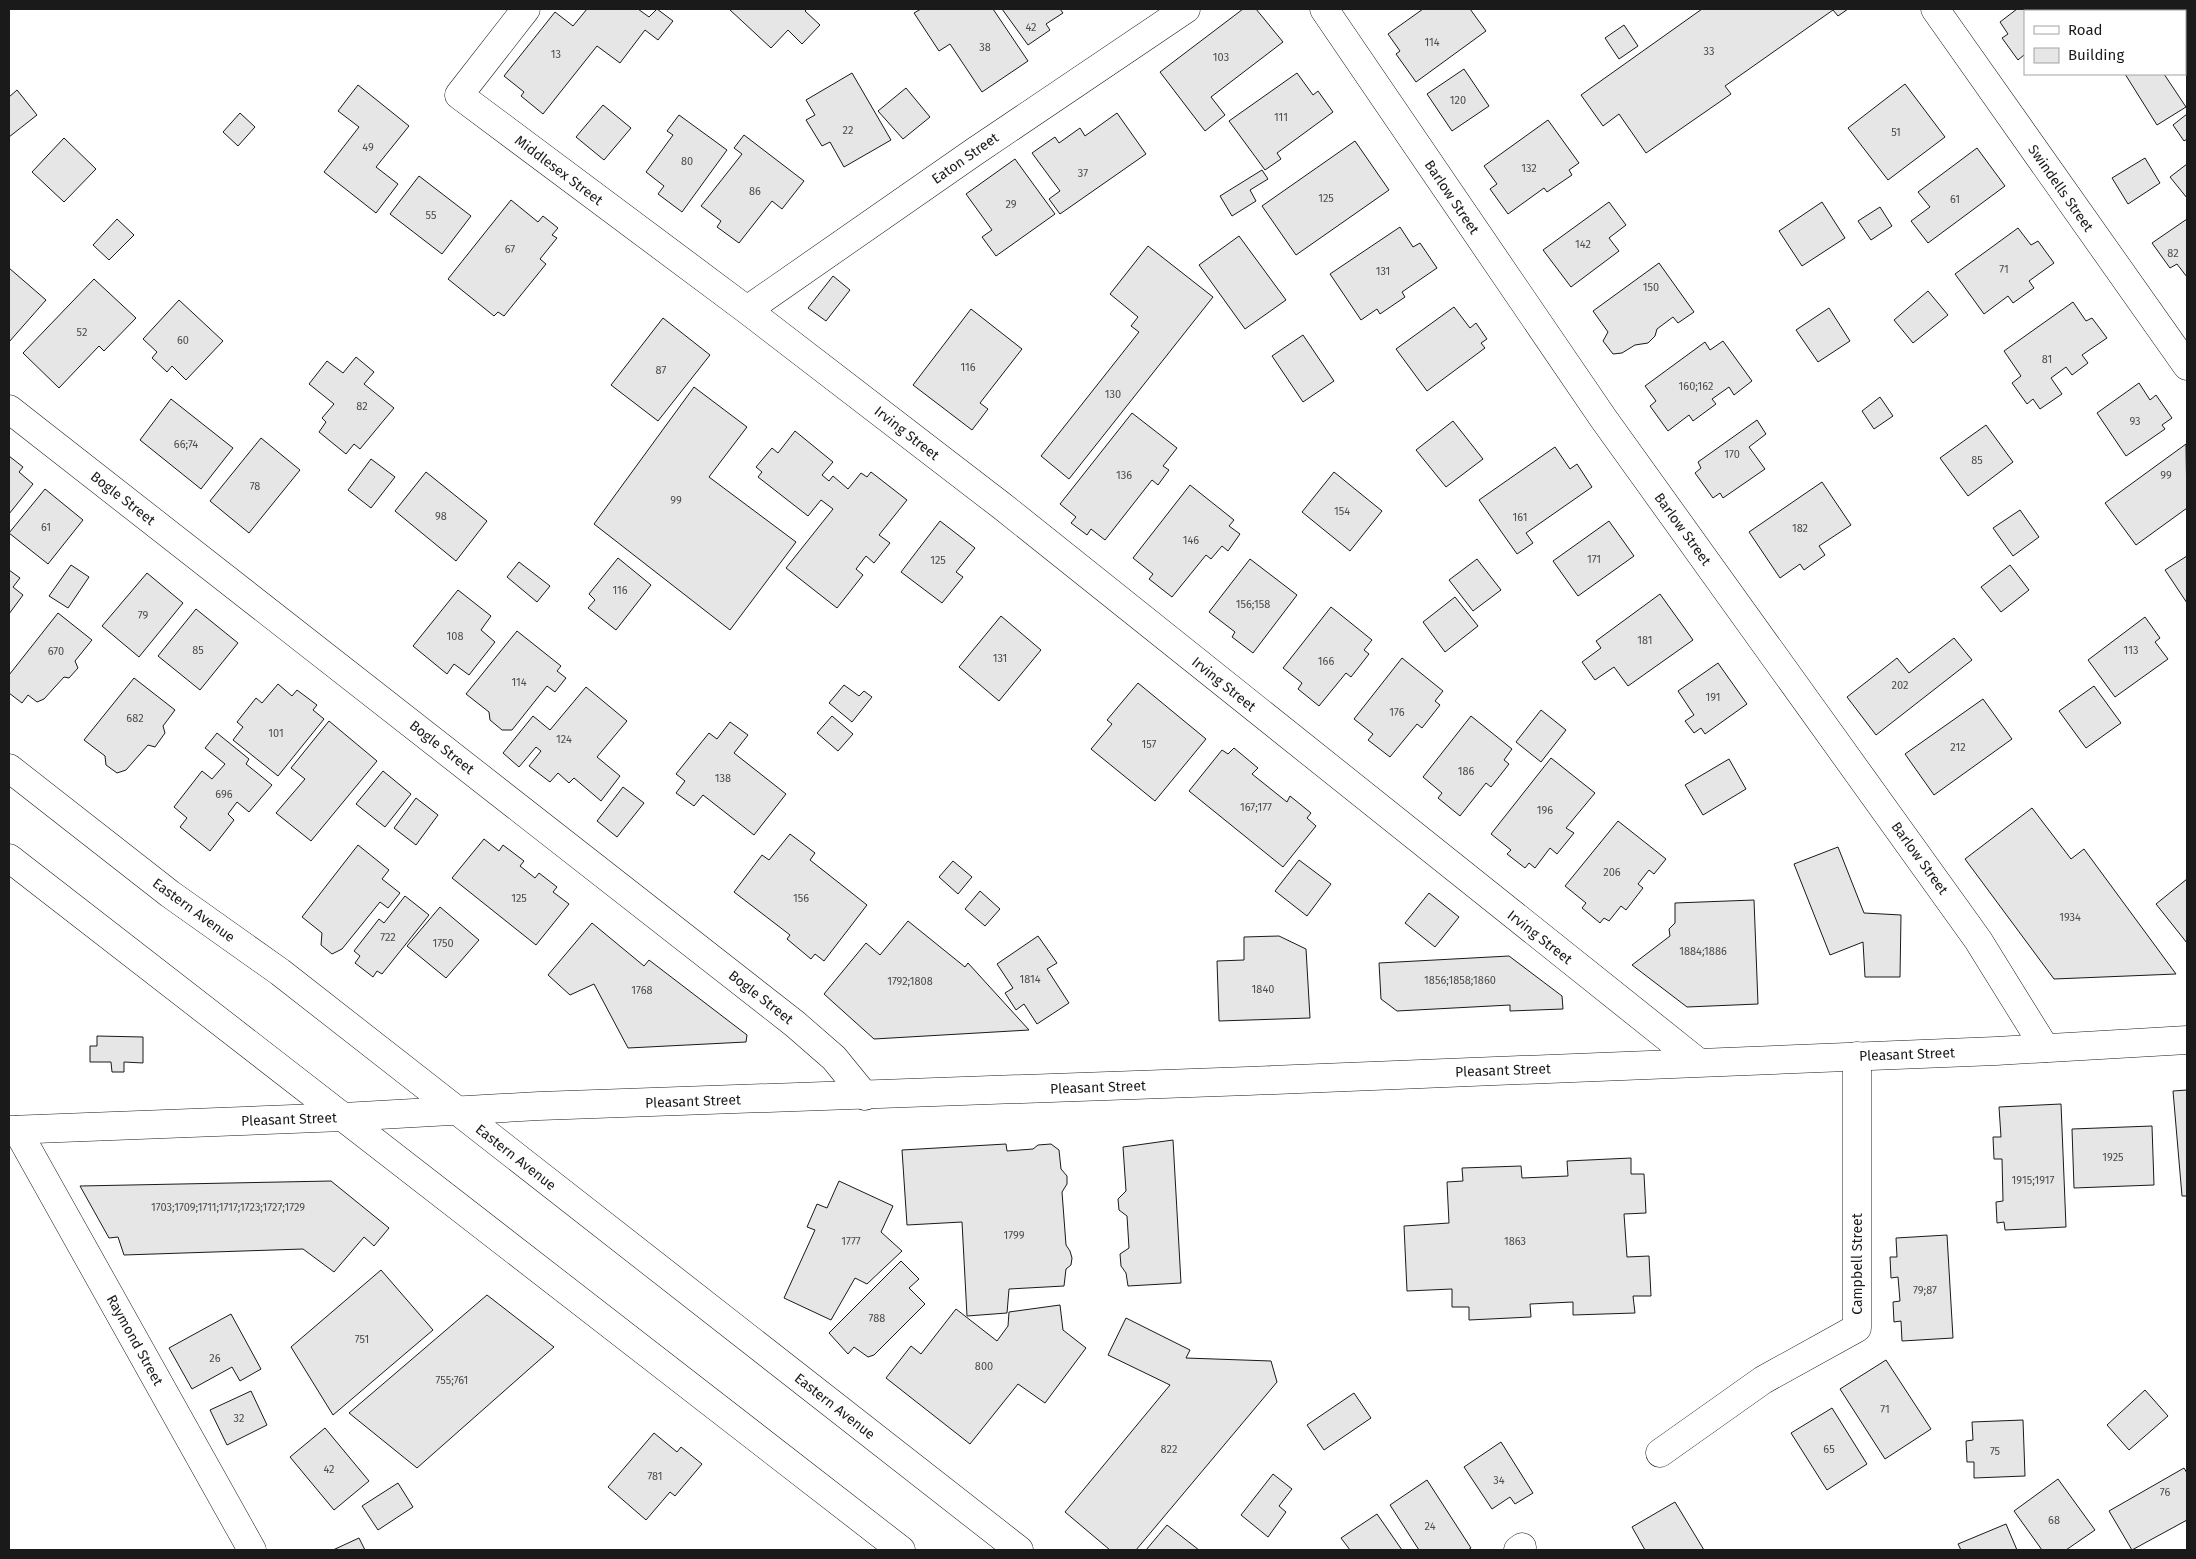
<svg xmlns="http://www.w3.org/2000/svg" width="2196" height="1559" font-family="'Fira Sans',sans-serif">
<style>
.building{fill:#e6e6e6;stroke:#1a1a1a}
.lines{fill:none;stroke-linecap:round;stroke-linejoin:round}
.street-casing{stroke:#1a1a1a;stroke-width:29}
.secondary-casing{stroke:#1a1a1a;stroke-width:29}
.primary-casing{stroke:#1a1a1a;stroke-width:29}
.street{stroke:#fff;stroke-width:28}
.secondary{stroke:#fff;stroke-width:28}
.primary{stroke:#fff;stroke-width:28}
.labels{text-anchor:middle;stroke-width:4;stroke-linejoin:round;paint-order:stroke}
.number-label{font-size:11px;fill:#4d4d4d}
.street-label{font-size:14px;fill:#1a1a1a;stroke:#fff}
</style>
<rect width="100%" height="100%" fill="#fff"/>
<path class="building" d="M587 9H638L649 17 657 9 673 21 658 40 645 30 620 63 597 46 543 114 521 96 524 92 504 76 555 12 573 26Z
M729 9H807L805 11 820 25 802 44 788 30 771 48Z
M921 9H993L1028 61 982 92 950 44 939 51 914 13Z
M1002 9H1060L1063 13 1046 24 1050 30 1028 45Z
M1243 9H1256L1283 42 1211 97 1225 115 1205 131 1160 72Z
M1423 9H1470L1486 31 1416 82 1396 54 1400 51 1388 34Z
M1702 9H1848L1838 16 1833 10 1725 86 1731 94 1646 153 1619 114 1603 126 1581 95Z
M2017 9H2058L2060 11H2025V56L2024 55 2018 60 2002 38 2008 34 2000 22Z
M1624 25 1638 46 1619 59 1605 38Z
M1464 69 1489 106 1452 131 1427 94Z
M852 73 891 140 844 167 830 142 822 146 806 120 815 115 806 100Z
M1297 73 1313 95 1318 91 1333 112 1277 153 1281 159 1265 170 1229 121Z
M2125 74H2164L2186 107 2157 125Z
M1905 84 1945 137 1888 180 1848 128Z
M358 85 409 126 376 167 398 184 376 213 324 172 359 127 338 111Z
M906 88 930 117 903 139 878 111Z
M17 90 37 115 9 137V97Z
M603 105 631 128 604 160 576 137Z
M240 113 255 127 238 146 223 132Z
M1117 113 1146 154 1060 214 1049 199 1060 191 1032 153 1055 137 1059 143 1080 128 1085 136Z
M2187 114V139L2184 141 2173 125Z
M679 115 727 150 682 212 658 194 664 186 646 172 673 135 667 131Z
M1548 120 1579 163 1569 170 1572 175 1547 192 1544 188 1508 214 1490 189 1497 184 1484 166Z
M744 135 804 181 782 209 772 201 739 243 717 227 721 221 701 206 742 154 734 148Z
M64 138 96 169 64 202 32 172Z
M1355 141 1389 190 1296 255 1262 206Z
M1977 148 2005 186 1928 243 1911 221 1930 207 1918 192Z
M2145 158 2160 183 2128 204 2112 178Z
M1015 159 1055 214 996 256 982 237 992 230 966 194Z
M2187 164V198L2170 177Z
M1262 170 1268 179 1250 190 1256 201 1232 216 1220 196Z
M419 176 471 216 442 254 390 214Z
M511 200 538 222 543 216 558 228 552 235 557 238 540 259 546 264 504 316 498 312 494 316 448 279Z
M1609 202 1626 225 1609 238 1619 251 1571 287 1543 250Z
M1822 202 1845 238 1802 266 1779 231Z
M1880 207 1892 226 1871 240 1858 221Z
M117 219 134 235 109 260 93 245Z
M2187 219V277L2177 264 2170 268 2152 243Z
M1400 227 1413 247 1420 243 1437 268 1402 292 1405 297 1380 314 1377 309 1361 320 1330 274Z
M2018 228 2031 245 2038 241 2054 263 2029 281 2034 288 2013 303 2008 296 1984 314 1955 274Z
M1239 236 1286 300 1245 329 1199 265Z
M1148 246 1213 297 1069 479 1041 456 1139 332 1131 326 1138 317 1110 294Z
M1659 263 1694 312 1678 323 1673 317 1657 329 1655 336 1648 343 1635 345 1622 353 1613 354 1603 341 1608 332 1593 311Z
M9 268 46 300 9 342Z
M833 276 850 290 826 321 808 308Z
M94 279 136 318 104 351 99 346 59 388 23 353Z
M1928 291 1948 315 1913 343 1894 320Z
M179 300 223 341 186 380 172 366 167 372 152 358 157 352 143 339Z
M2073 302 2086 321 2092 318 2107 338 2082 355 2088 363 2072 375 2066 367 2051 378 2062 394 2040 409 2033 399 2027 404 2012 383 2021 376 2004 351Z
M1454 307 1470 328 1476 323 1487 339 1481 343 1485 348 1427 391 1396 349Z
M1829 308 1850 341 1818 362 1796 330Z
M971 309 1022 349 980 403 988 409 972 430 913 385Z
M663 318 710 355 658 421 611 385Z
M1303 335 1334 381 1303 402 1272 356Z
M1723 341 1752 381 1734 395 1729 387 1712 399 1716 404 1693 421 1689 415 1668 431 1650 406 1656 401 1645 386 1705 342 1710 350Z
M356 357 374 372 364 384 394 408 360 449 354 444 346 454 319 432 326 422 322 418 334 404 309 384 327 361 343 373Z
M2139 383 2150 400 2156 395 2172 418 2162 425 2165 429 2126 456 2097 413Z
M694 387 747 427 709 477 796 542 730 630 594 524Z
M1880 397 1893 416 1874 429 1862 411Z
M171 399 233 448 201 489 140 440Z
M1132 413 1177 448 1163 466 1169 470 1158 485 1152 480 1105 540 1091 529 1087 535 1071 523 1076 517 1060 504Z
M1757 420 1766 434 1749 447 1765 469 1723 498 1720 493 1713 498 1695 473 1701 468 1698 462Z
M1453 421 1483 459 1446 487 1416 450Z
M1986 425 2013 462 1968 496 1940 458Z
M795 431 833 462 822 475 829 481 833 476 848 489 861 473 867 477 871 472 907 500 879 535 890 543 874 563 866 556 856 569 863 575 837 608 786 568 833 509 821 500 808 516 758 477 762 472 756 467 772 448 778 453Z
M261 438 300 470 249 533 210 501Z
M2186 444 2187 508 2136 545 2105 503Z
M1555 447 1570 469 1577 464 1592 487 1526 533 1533 543 1517 554 1479 500Z
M9 456 23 467 19 472 33 484 9 514Z
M371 459 395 477 371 508 348 490Z
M426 472 487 521 456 561 395 511Z
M1334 472 1382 511 1350 551 1302 512Z
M1822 482 1851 525 1819 546 1825 555 1804 570 1800 564 1780 578 1749 532Z
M1190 485 1234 520 1229 526 1240 534 1228 551 1222 546 1211 559 1206 555 1172 597 1149 579 1153 574 1133 558Z
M45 489 83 520 48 564 9 533Z
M2020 510 2039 537 2013 556 1993 528Z
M940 521 975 548 956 572 963 577 942 603 901 572Z
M1609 521 1634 556 1578 596 1553 561Z
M2187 556V603L2165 570Z
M618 558 651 585 616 630 588 608 595 600 589 594Z
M1250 559 1297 595 1253 653 1232 637 1235 632 1209 612Z
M1477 559 1501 590 1473 611 1449 580Z
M519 562 550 586 537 602 507 577Z
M71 565 89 577 68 608 49 596Z
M2010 565 2029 590 2001 612 1981 587Z
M9 570 20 578 13 587 23 595 9 614Z
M147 573 183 603 139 657 102 626Z
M458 590 491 616 481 630 495 642 469 675 454 664 447 674 413 646Z
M1660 594 1693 640 1628 686 1614 667 1595 680 1582 662 1601 648 1596 641Z
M1455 597 1478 626 1445 652 1423 622Z
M1331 607 1372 640 1364 650 1369 654 1351 677 1346 673 1319 706 1298 689 1302 683 1283 668Z
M196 609 238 643 200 690 158 656Z
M58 613 92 640 75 661 78 668 69 678 64 677 44 699 37 702 28 695 22 703 9 693V675Z
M1001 616 1041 650 999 701 959 667Z
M2145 617 2160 638 2155 642 2168 659 2115 697 2088 660Z
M517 631 561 666 557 671 566 678 555 692 547 686 512 730H502L490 720 489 712 466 694Z
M1954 638 1972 660 1876 735 1847 697 1897 658 1909 673Z
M1402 658 1443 691 1435 701 1440 705 1422 728 1417 724 1390 757 1368 740 1373 734 1354 719Z
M1718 663 1747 704 1705 734 1701 728 1694 733 1685 721 1694 715 1678 691Z
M134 678 175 710 163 726 165 733 155 747 148 745 126 770 117 773 106 765 105 756 84 740Z
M1138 683 1206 739 1155 801 1091 749 1112 724 1107 720Z
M278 684 292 696 297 690 317 705 313 710 324 719 278 776 233 740 243 727 237 722 256 698 262 703Z
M844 685 859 696 864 691 872 697 852 722 829 703Z
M2094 686 2121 723 2086 748 2059 711Z
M586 687 627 721 597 757 620 776 601 801 574 778 569 783 558 773 550 782 529 766 541 751 536 747 519 767 503 753 533 716 550 730Z
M1983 699 2012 739 1934 795 1905 754Z
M1541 710 1566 730 1541 762 1516 742Z
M832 716 853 734 838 751 817 733Z
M1471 716 1512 749 1504 760 1509 764 1491 787 1486 783 1460 816 1438 798 1442 793 1423 777Z
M329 721 377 761 311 841 276 813 305 779 291 768Z
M730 722 748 735 734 753 786 794 754 835 703 795 694 806 676 793 685 781 676 774 709 733 717 739Z
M217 733 249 759 246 764 272 785 249 812 237 802 228 814 234 820 210 851 180 827 187 818 174 807 202 771 212 779 225 764 205 748Z
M1234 748 1258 768 1252 774 1287 802 1290 796 1311 813 1307 818 1316 826 1283 867 1189 791 1222 750 1228 754Z
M1551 758 1595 793 1566 828 1574 833 1557 854 1550 848 1535 868 1529 863 1525 868 1507 854 1511 850 1491 834Z
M1729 759 1746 789 1703 815 1685 785Z
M383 771 411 794 385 827 356 804Z
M623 787 644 803 617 837 597 821Z
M416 798 438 815 416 845 394 828Z
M2032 808 2071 859 2084 849 2176 974 2054 979 1965 859Z
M1618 821 1666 859 1654 874 1649 870 1638 884 1643 888 1626 910 1621 906 1609 921 1604 918 1600 923 1582 908 1586 903 1565 886Z
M790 834 815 853 810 860 867 905 824 961 815 954 811 959 787 939 790 935 734 892 762 855 769 860Z
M484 839 499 851 503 845 524 861 520 866 535 878 539 873 557 887 553 892 569 904 536 945 452 878Z
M358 845 389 870 382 879 400 893 388 908 380 902 342 949 332 954 321 945 322 933 302 917Z
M1838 847 1864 913 1901 915 1900 977H1865L1863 942 1830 955 1794 864Z
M1299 860 1331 884 1307 916 1275 891Z
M953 861 972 877 958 894 939 877Z
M2187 879V943L2156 904Z
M980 891 1000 909 985 926 965 909Z
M1429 893 1459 917 1435 947 1405 923Z
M405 896 429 915 382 974 377 971 373 977 355 963 360 956 354 951 379 919 384 923Z
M1754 900 1758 1004 1687 1007 1632 965 1670 936 1669 929 1675 923V903Z
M440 907 479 940 446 978 407 946Z
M908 921 965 967 968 963 1029 1030 874 1039 824 994 866 943 880 955Z
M592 923 644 966 649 960 747 1035 746 1042 628 1048 594 984 570 995 548 975Z
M1038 936 1057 963 1047 969 1069 1003 1037 1024 1024 1004 1016 1010 1005 993 1013 988 997 964Z
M1279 936 1306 949 1310 1018 1219 1021 1217 961 1244 960V937Z
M1509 956 1562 996 1563 1009 1510 1011V1005L1397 1011 1381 999 1379 963Z
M97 1036 143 1037V1063L124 1062V1072H112L111 1062H90V1046H97Z
M2187 1090V1196H2182L2173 1091Z
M2061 1104 2066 1227 2005 1230 2004 1222 1997 1223 1996 1202 2003 1201 2002 1159H1994L1993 1137H2001L1999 1107Z
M2152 1126 2154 1185 2074 1188 2072 1129Z
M1173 1140 1181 1283 1128 1286 1126 1273 1121 1266 1120 1254 1129 1248 1127 1216 1119 1210 1118 1199 1126 1191 1123 1147Z
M1006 1144 1007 1151 1033 1149 1038 1145 1051 1144 1059 1150 1061 1169 1067 1176V1184L1062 1192 1066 1245 1070 1251 1072 1258 1071 1265 1066 1269 1064 1286 1009 1289 1007 1313 967 1316 962 1222 907 1225 902 1150Z
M1631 1158V1174H1644L1646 1213 1624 1214 1627 1257 1649 1256 1651 1296H1633L1635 1313 1573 1315V1302L1530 1304 1531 1317 1469 1320V1307H1452V1289L1407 1291 1404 1226 1449 1223 1447 1182 1463 1181 1462 1168 1521 1166 1522 1178 1568 1176 1567 1161Z
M331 1181 389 1228 374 1246 364 1237 334 1272 303 1249 124 1255 118 1237 109 1238 80 1186Z
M839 1181 893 1206 881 1232 902 1251 867 1284 855 1278 831 1320 784 1298 815 1230 807 1227 817 1204 827 1208Z
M1947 1235 1953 1338 1902 1341 1901 1321 1894 1322 1893 1302 1900 1301 1898 1277 1891 1278 1890 1257H1897L1896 1238Z
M901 1261 919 1279 909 1288 925 1304 874 1355 868 1357 854 1347 848 1354 829 1333Z
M381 1270 433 1330 333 1415 291 1347Z
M487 1295 554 1347 417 1468 349 1413Z
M1060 1305 1063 1330 1086 1348 1045 1403 1018 1384 970 1444 886 1378 911 1346 921 1354 956 1309 997 1341 1008 1326 1009 1312Z
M231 1314 261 1369 240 1381 232 1367 192 1389 169 1348Z
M1126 1318 1190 1350 1186 1358 1271 1361 1277 1382 1136 1550H1110L1065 1512 1170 1385 1108 1355Z
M1886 1360 1931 1429 1885 1459 1840 1389Z
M2145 1390 2168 1416 2129 1450 2107 1425Z
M251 1391 267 1425 227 1445 210 1410Z
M1354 1393 1371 1418 1324 1450 1307 1425Z
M1832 1408 1867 1464 1827 1490 1791 1433Z
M2023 1420 2025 1476 1974 1478V1462H1967L1966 1441 1973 1440 1972 1422Z
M325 1428 369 1481 334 1510 290 1457Z
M654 1433 677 1452 681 1447 702 1464 675 1496 670 1492 646 1520 608 1487Z
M1501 1442 1533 1493 1515 1504 1510 1497 1492 1509 1464 1467Z
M2184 1468 2187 1473V1520L2132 1550 2109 1511Z
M1273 1474 1292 1489 1279 1506 1286 1512 1268 1537 1241 1515Z
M2058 1479 2095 1530 2066 1550H2042L2014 1511Z
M1427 1480 1471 1548 1468 1550H1419L1390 1505Z
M398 1483 413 1507 378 1530 362 1506Z
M1675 1502 1704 1550H1645L1632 1527Z
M1377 1514 1402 1550H1350L1341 1538Z
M2006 1524 2017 1550H1961L1958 1544Z
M1167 1525 1199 1550H1146Z
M359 1538 365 1550H333Z"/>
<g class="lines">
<defs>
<path id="street" d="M526 9 459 95 747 310 1002 506 1698 1062
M1324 9 1603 418 1978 940 2045 1048
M1935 9 2187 366
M747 310 974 152 1186 9
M9 409 795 1024 834 1058 865 1096
M17 1130 252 1550
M1660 1453 1763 1380 1857 1328V1056
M1518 1550 1522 1547"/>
<path id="secondary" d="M9 1130 343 1117 539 1106 1248 1081 1996 1051 2187 1040"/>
<path id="primary" d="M9 768 170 894 280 972 1019 1550
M9 858 901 1550"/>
</defs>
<use href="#street" class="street-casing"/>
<use href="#secondary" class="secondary-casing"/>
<use href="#primary" class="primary-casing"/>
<use href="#street" class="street"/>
<use href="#secondary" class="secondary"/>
<use href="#primary" class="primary"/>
</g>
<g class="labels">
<g class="number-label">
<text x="1031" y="31">42</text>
<text x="1432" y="46">114</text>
<text x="985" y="51">38</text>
<text x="1709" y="55">33</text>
<text x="556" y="58">13</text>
<text x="1221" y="61">103</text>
<text x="1458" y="104">120</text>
<text x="1281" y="121">111</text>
<text x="848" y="134">22</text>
<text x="1896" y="136">51</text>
<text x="368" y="151">49</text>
<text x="687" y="165">80</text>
<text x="1529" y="172">132</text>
<text x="1083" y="177">37</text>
<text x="755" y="195">86</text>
<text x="1326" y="202">125</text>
<text x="1955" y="203">61</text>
<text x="1011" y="208">29</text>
<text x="431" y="219">55</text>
<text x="1583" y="248">142</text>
<text x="510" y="253">67</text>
<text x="2173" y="257">82</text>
<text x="2004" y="273">71</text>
<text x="1383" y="275">131</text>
<text x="1651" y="291">150</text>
<text x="82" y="336">52</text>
<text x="183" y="344">60</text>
<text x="2047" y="363">81</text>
<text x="968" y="371">116</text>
<text x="661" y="374">87</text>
<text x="1696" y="390">160;162</text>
<text x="1113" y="398">130</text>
<text x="362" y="410">82</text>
<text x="2135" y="425">93</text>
<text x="186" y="448">66;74</text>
<text x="1732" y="458">170</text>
<text x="1977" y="464">85</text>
<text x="1124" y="479">136</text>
<text x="2166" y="479">99</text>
<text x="255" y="490">78</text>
<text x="676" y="504">99</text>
<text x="1342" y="515">154</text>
<text x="441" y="520">98</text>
<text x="1520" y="521">161</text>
<text x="46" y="531">61</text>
<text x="1800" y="532">182</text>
<text x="1191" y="544">146</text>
<text x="1594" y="563">171</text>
<text x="938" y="564">125</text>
<text x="620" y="594">116</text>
<text x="1253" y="608">156;158</text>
<text x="143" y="619">79</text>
<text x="455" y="640">108</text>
<text x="1645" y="644">181</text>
<text x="198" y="654">85</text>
<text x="2131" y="654">113</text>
<text x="56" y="655">670</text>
<text x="1000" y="662">131</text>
<text x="1326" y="665">166</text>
<text x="519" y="686">114</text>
<text x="1900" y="689">202</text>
<text x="1713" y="701">191</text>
<text x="1397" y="716">176</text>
<text x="135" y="722">682</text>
<text x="276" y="737">101</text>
<text x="564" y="743">124</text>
<text x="1149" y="748">157</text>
<text x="1958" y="751">212</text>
<text x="1466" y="775">186</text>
<text x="723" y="782">138</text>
<text x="224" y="798">696</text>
<text x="1256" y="811">167;177</text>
<text x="1545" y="814">196</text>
<text x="1612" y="876">206</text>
<text x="519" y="902">125</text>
<text x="801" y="902">156</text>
<text x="2070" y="921">1934</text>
<text x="388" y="941">722</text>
<text x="443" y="947">1750</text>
<text x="1703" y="955">1884;1886</text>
<text x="1030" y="983">1814</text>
<text x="1460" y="984">1856;1858;1860</text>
<text x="910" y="985">1792;1808</text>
<text x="1263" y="993">1840</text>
<text x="642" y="994">1768</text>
<text x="2113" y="1161">1925</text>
<text x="2033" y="1184">1915;1917</text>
<text x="228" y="1211">1703;1709;1711;1717;1723;1727;1729</text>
<text x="1014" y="1239">1799</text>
<text x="851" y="1245">1777</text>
<text x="1515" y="1245">1863</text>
<text x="1925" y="1294">79;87</text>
<text x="877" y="1322">788</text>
<text x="362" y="1343">751</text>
<text x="215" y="1362">26</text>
<text x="984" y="1370">800</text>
<text x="452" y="1384">755;761</text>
<text x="1885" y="1413">71</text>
<text x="239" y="1422">32</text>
<text x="1169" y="1453">822</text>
<text x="1829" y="1453">65</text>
<text x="1995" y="1455">75</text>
<text x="329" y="1473">42</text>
<text x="655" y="1480">781</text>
<text x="1499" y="1484">34</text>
<text x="2165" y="1496">76</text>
<text x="2054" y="1524">68</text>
<text x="1430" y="1530">24</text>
</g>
<g class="street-label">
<text transform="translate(965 158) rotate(-35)" y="5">Eaton Street</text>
<text transform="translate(559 170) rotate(37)" y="5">Middlesex Street</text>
<text transform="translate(2061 188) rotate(55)" y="5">Swindells Street</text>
<text transform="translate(1452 197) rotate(56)" y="5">Barlow Street</text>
<text transform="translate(907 433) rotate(38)" y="5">Irving Street</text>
<text transform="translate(123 498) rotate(38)" y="5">Bogle Street</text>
<text transform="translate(1683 529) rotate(54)" y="5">Barlow Street</text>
<text transform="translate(1224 684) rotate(39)" y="5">Irving Street</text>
<text transform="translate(442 747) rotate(38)" y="5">Bogle Street</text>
<text transform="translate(1920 858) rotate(54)" y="5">Barlow Street</text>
<text transform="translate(194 910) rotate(36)" y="5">Eastern Avenue</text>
<text transform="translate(1540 937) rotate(38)" y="5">Irving Street</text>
<text transform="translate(761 997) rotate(38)" y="5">Bogle Street</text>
<text transform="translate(1907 1054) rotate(-2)" y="5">Pleasant Street</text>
<text transform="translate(1503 1070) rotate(-2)" y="5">Pleasant Street</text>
<text transform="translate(1098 1087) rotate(-2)" y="5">Pleasant Street</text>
<text transform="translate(693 1101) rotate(-2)" y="5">Pleasant Street</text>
<text transform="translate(289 1119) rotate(-2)" y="5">Pleasant Street</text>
<text transform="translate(516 1157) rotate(38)" y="5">Eastern Avenue</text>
<text transform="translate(1857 1264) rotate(-90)" y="5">Campbell Street</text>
<text transform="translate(135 1340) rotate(61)" y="5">Raymond Street</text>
<text transform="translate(835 1406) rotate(38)" y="5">Eastern Avenue</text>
</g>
</g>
<rect width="2196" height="1559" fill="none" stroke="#1a1a1a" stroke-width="20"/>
<rect x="2024" y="10" width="162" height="65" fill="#ffffff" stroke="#a3a3a3"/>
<rect x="2034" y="26" width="25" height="8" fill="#ffffff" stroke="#a3a3a3"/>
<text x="2068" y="35" font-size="15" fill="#1a1a1a">Road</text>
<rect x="2034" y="48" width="25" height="15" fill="#e6e6e6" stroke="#a3a3a3"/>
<text x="2068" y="60" font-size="15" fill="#1a1a1a">Building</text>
</svg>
